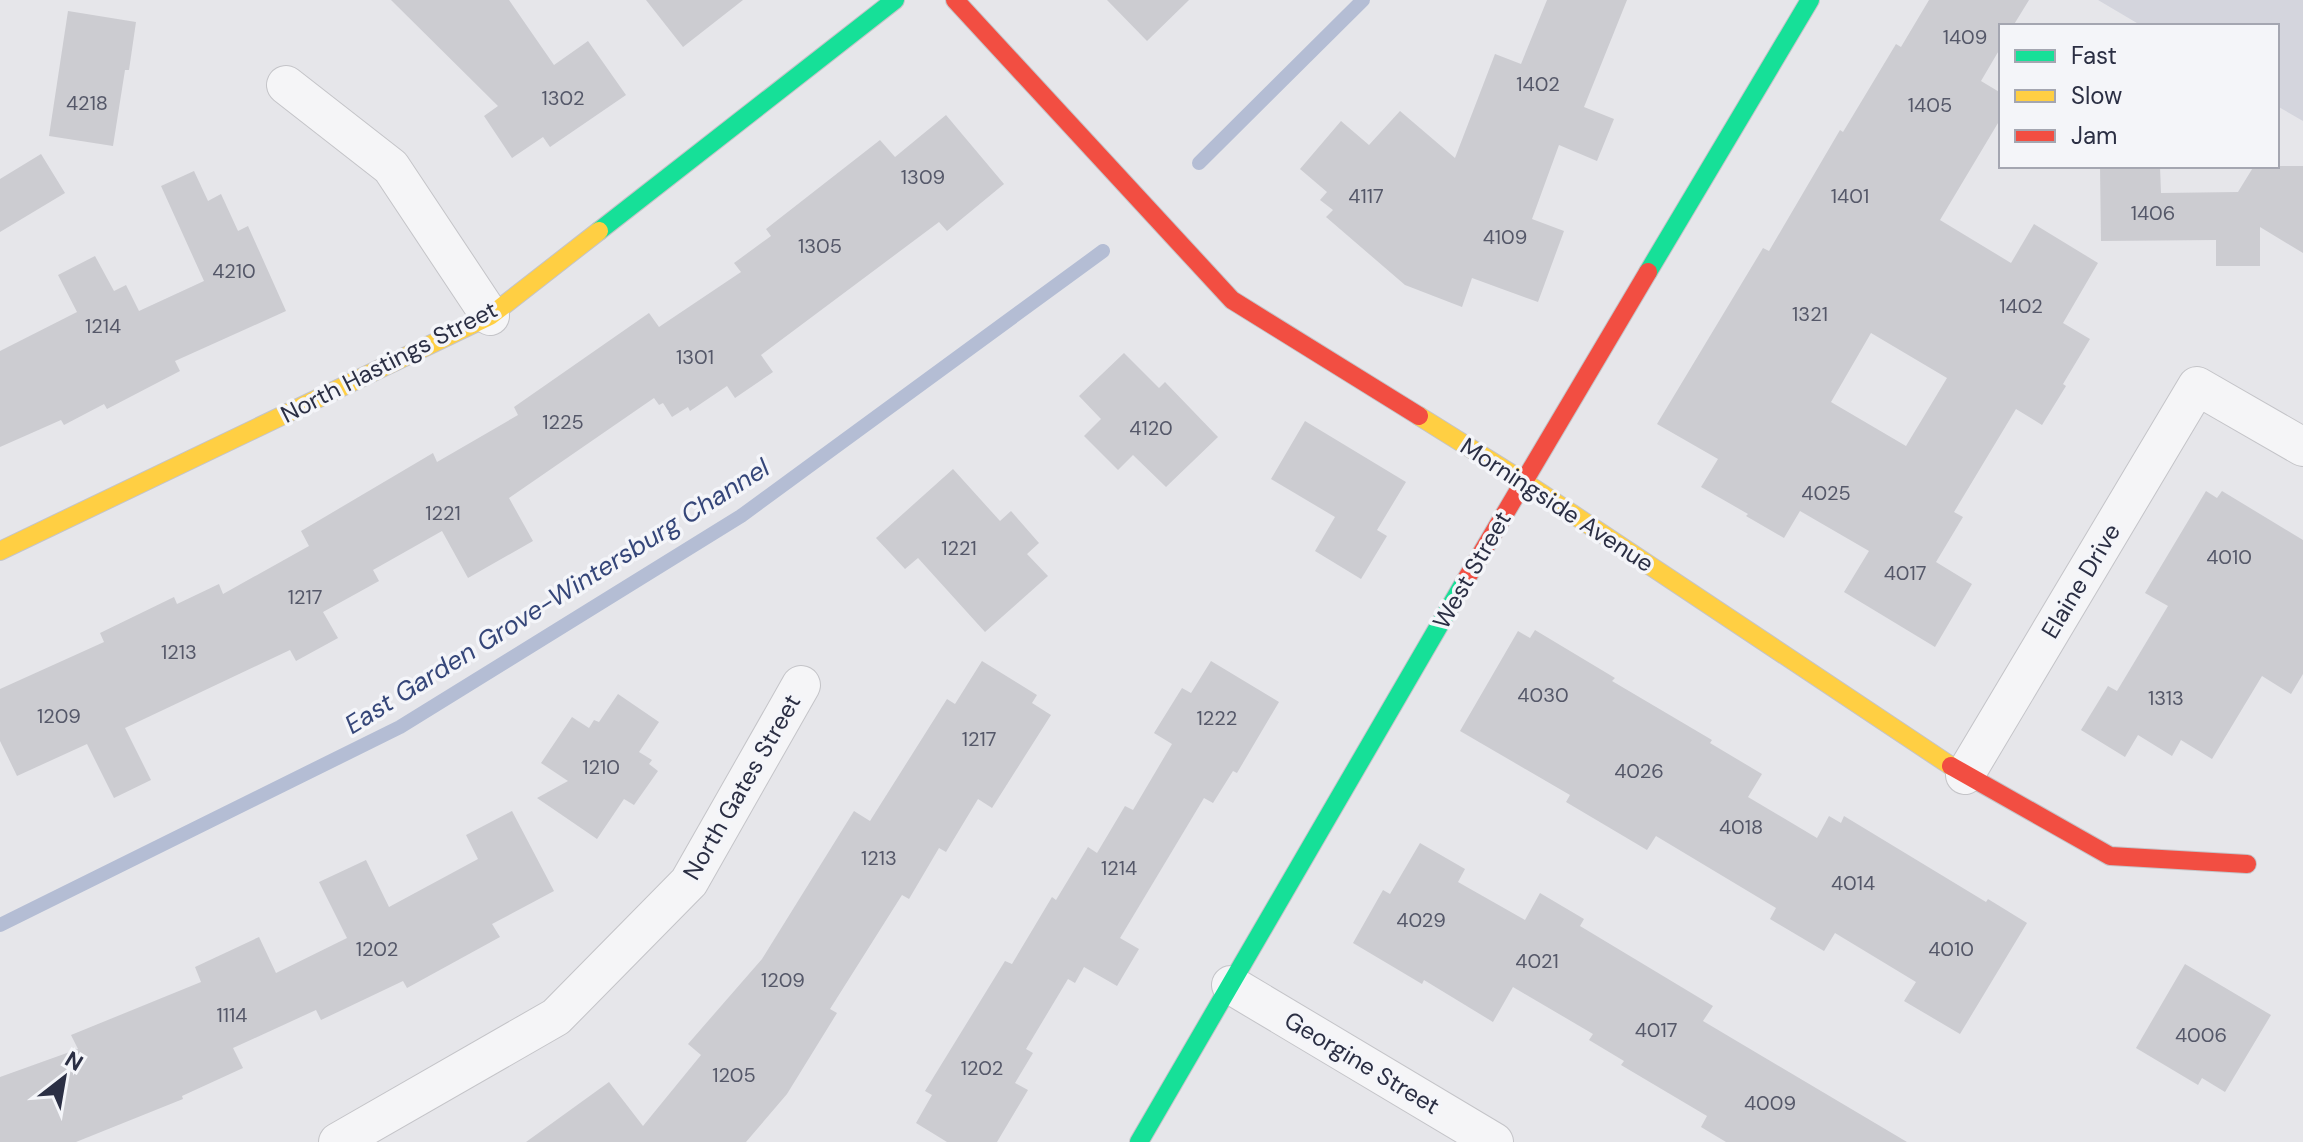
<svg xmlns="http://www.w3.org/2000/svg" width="2303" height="1142" font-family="'DM Sans',sans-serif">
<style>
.built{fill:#d4d5dd}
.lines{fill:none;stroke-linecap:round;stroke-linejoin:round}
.stream{stroke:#b4bdd4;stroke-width:14}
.building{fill:#ccccd1;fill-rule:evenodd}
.street-casing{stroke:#c4c4c8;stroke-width:40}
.fast-casing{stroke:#c4c4c8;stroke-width:20}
.slow-casing{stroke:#c4c4c8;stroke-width:20}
.jam-casing{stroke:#c4c4c8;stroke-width:20}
.street{stroke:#f5f5f7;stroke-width:38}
.fast{stroke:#16e098;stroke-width:18}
.slow{stroke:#ffcf43;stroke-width:18}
.jam{stroke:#f24e42;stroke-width:18}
.labels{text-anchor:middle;stroke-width:7;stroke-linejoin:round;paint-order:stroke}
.number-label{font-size:20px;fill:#555869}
.street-label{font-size:24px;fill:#2b2f44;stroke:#f4f5f9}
.water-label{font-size:26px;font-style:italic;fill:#354679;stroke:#f4f5f9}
</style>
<rect width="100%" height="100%" fill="#e6e6ea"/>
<path class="built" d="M2098 0H2303V121L2277 106V26H2142Z"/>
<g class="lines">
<path class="stream" d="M1199 163 1363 0
M0 925 400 727 741 516 1103 251"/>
</g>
<path class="building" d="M391 0H509L554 65 588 41 626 95 550 147 543 137 512 158 484 116 498 106Z
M646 0H743L683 47Z
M1107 0H1189L1147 41Z
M1547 0H1627L1584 107 1614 119 1597 161 1559 145 1532 219 1564 231 1538 302 1472 278 1462 307 1405 285 1326 217 1333 210 1320 200 1327 192 1300 169 1341 121 1369 145 1400 111 1455 158 1495 54 1521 64Z
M1929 0H2029L2013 26H2001V47L1981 81 2001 93V118L1940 220 2011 263 2034 224 2098 263 2063 323 2090 339 2063 384 2066 386 2042 425 2016 409 1954 512 1963 517 1936 562 1972 584 1935 647 1844 592 1869 551 1800 511 1784 538 1746 516 1748 514 1701 487 1718 459 1657 424 1763 248 1769 251 1840 130 1843 132 1896 44 1901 47ZM1871 333 1947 378 1906 446 1831 402Z
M68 11 136 22 129 70H125L113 146 49 136Z
M946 115 1004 184 947 231 939 222 761 355 773 372 735 398 727 386 690 411 688 407 672 417 663 403 659 405 654 398 509 498 533 541 468 578 442 531 373 570 379 581 323 612 338 638 296 661 290 650 125 728 151 780 114 798 87 744 17 776 0 741V689L104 642 100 633 174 597 177 604 219 584 223 594 309 546 301 531 433 453 437 462 518 415 514 407 649 313 659 327 741 272 734 263 771 236 766 229 880 140 895 157Z
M41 154 65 193 0 232V179Z
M2100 166H2160L2161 193 2238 192 2254 166H2303V253L2260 227V266H2216V240L2101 241Z
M194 171 208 201 221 194 238 231 248 226 286 311 175 361 180 371 107 409 104 404 64 425 61 420 0 447V351L77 312 58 275 95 256 114 291 126 285 139 311 204 281 161 186Z
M1124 353 1159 388 1165 382 1218 437 1166 487 1133 455 1118 470 1084 436 1101 419 1079 396Z
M1305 421 1406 482 1377 530 1387 536 1361 579 1315 551 1335 517 1271 479Z
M953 469 1000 521 1011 511 1039 543 1027 554 1048 576 985 632 918 558 905 569 876 538Z
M2206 491 2217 498 2222 491 2303 540V674L2291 694 2262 676 2212 759 2181 740 2172 756 2138 735 2125 757 2081 730 2108 686 2117 691 2168 606 2145 593Z
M1535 630 1615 678 1612 681 1712 740 1710 743 1762 774 1748 797 1817 838 1829 816 1841 823 1844 816 1986 902 1988 899 2027 923 1960 1034 1904 1001 1916 982 1835 933 1824 951 1770 919 1776 908 1656 836 1647 850 1566 802 1570 795 1460 731 1518 631 1530 638Z
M982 661 1037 695 1032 703 1051 715 992 808 978 799 946 852 939 848 909 899 902 895 830 1009 837 1013 787 1094 746 1142H526L609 1082 643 1126 701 1055 688 1044 762 959 854 811 870 821 947 699 955 704Z
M1211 661 1279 702 1237 773 1233 771 1213 803 1204 798 1120 938 1139 949 1117 986 1084 967 1075 983 1068 979 1026 1049 1033 1053 1015 1083 1028 1090 997 1142H947L916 1123 932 1095 925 1091 1005 961 1012 964 1052 897 1056 900 1088 847 1097 853 1125 806 1133 810 1172 744 1154 733 1182 688 1191 693Z
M618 694 659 722 639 752 652 760 649 764 658 771 634 805 624 799 597 839 537 798 568 781 541 763 572 717 589 728 594 720 599 722Z
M512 811 554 891 492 924 500 937 407 988 403 981 321 1020 316 1010 233 1048 243 1068 182 1096 183 1099 76 1142H0V1077L78 1049 71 1035 201 982 195 967 259 937 276 973 347 938 319 882 366 860 389 907 478 859 466 835Z
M1420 843 1465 869 1458 882 1525 920 1540 893 1584 919 1580 926 1713 1006 1703 1021 1907 1142H1726L1701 1127 1707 1116 1621 1065 1624 1061 1589 1040 1593 1034 1513 987 1493 1022 1424 980 1422 984 1353 943 1383 890 1390 894Z
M2185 964 2271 1015 2225 1092 2202 1078 2198 1085 2136 1048Z"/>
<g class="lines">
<defs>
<path id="street" d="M286 85 391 167 490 316
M1965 775 2197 386 2303 447
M1231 985 1494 1142
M338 1142 556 1017 689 882 801 685"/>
<path id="fast" d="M599 231 895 0
M1648 272 1810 0
M1139 1142 1465 581"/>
<path id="slow" d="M1419 416 1523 481 1951 766
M0 551 490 316 599 231"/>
<path id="jam" d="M955 0 1232 300 1419 416
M1465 581 1648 272
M1951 766 2110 856 2247 864"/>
</defs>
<use href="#street" class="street-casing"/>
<use href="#fast" class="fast-casing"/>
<use href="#slow" class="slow-casing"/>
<use href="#jam" class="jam-casing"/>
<use href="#street" class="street"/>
<use href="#fast" class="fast"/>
<use href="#slow" class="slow"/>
<use href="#jam" class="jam"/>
</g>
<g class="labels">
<g class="number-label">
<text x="1965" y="44">1409</text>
<text x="1538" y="91">1402</text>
<text x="563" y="105">1302</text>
<text x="87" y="110">4218</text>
<text x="1930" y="112">1405</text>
<text x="923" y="184">1309</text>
<text x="1366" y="203">4117</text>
<text x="1850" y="203">1401</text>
<text x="2153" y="220">1406</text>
<text x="1505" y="244">4109</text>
<text x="820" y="253">1305</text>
<text x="234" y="278">4210</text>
<text x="2021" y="313">1402</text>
<text x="1810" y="321">1321</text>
<text x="103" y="333">1214</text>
<text x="695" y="364">1301</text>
<text x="563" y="429">1225</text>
<text x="1151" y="435">4120</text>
<text x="1826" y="500">4025</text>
<text x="443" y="520">1221</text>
<text x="959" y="555">1221</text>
<text x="2229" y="564">4010</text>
<text x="1905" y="580">4017</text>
<text x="305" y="604">1217</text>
<text x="179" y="659">1213</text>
<text x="1543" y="702">4030</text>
<text x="2166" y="705">1313</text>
<text x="59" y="723">1209</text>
<text x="1217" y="725">1222</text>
<text x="979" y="746">1217</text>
<text x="601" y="774">1210</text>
<text x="1639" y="778">4026</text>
<text x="1741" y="834">4018</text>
<text x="879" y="865">1213</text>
<text x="1119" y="875">1214</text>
<text x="1853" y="890">4014</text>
<text x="1421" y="927">4029</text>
<text x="377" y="956">1202</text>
<text x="1951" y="956">4010</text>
<text x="1537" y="968">4021</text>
<text x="783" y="987">1209</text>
<text x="232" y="1022">1114</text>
<text x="1656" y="1037">4017</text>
<text x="2201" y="1042">4006</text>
<text x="982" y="1075">1202</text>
<text x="734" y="1082">1205</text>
<text x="1770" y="1110">4009</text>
</g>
<g class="street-label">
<text transform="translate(389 362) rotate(-27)" y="8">North Hastings Street</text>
<text transform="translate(1557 505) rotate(33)" y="8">Morningside Avenue</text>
<text transform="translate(1472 570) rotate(-60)" y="8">West Street</text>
<text transform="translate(2081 581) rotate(-59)" y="8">Elaine Drive</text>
<text transform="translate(742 787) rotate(-60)" y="8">North Gates Street</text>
<text transform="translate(1362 1063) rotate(31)" y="8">Georgine Street</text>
</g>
<g class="water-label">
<text transform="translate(557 596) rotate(-32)" y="9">East Garden Grove-Wintersburg Channel</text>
</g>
</g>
<rect x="1999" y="24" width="280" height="144" fill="#f4f5f9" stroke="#a4a6b1" stroke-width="2"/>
<rect x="2015" y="50" width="40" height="12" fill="#16e098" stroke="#a4a6b1" stroke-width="2"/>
<text x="2071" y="64" font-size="24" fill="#2b2f44">Fast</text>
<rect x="2015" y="90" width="40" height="12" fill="#ffcf43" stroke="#a4a6b1" stroke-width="2"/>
<text x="2071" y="104" font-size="24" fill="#2b2f44">Slow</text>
<rect x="2015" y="130" width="40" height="12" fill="#f24e42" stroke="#a4a6b1" stroke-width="2"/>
<text x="2071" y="144" font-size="24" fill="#2b2f44">Jam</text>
<g transform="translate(64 1078) rotate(31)" stroke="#f4f5f9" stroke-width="6" paint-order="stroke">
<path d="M0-6L14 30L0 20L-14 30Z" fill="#2b2f44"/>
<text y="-12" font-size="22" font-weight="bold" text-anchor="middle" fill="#2b2f44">N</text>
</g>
</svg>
